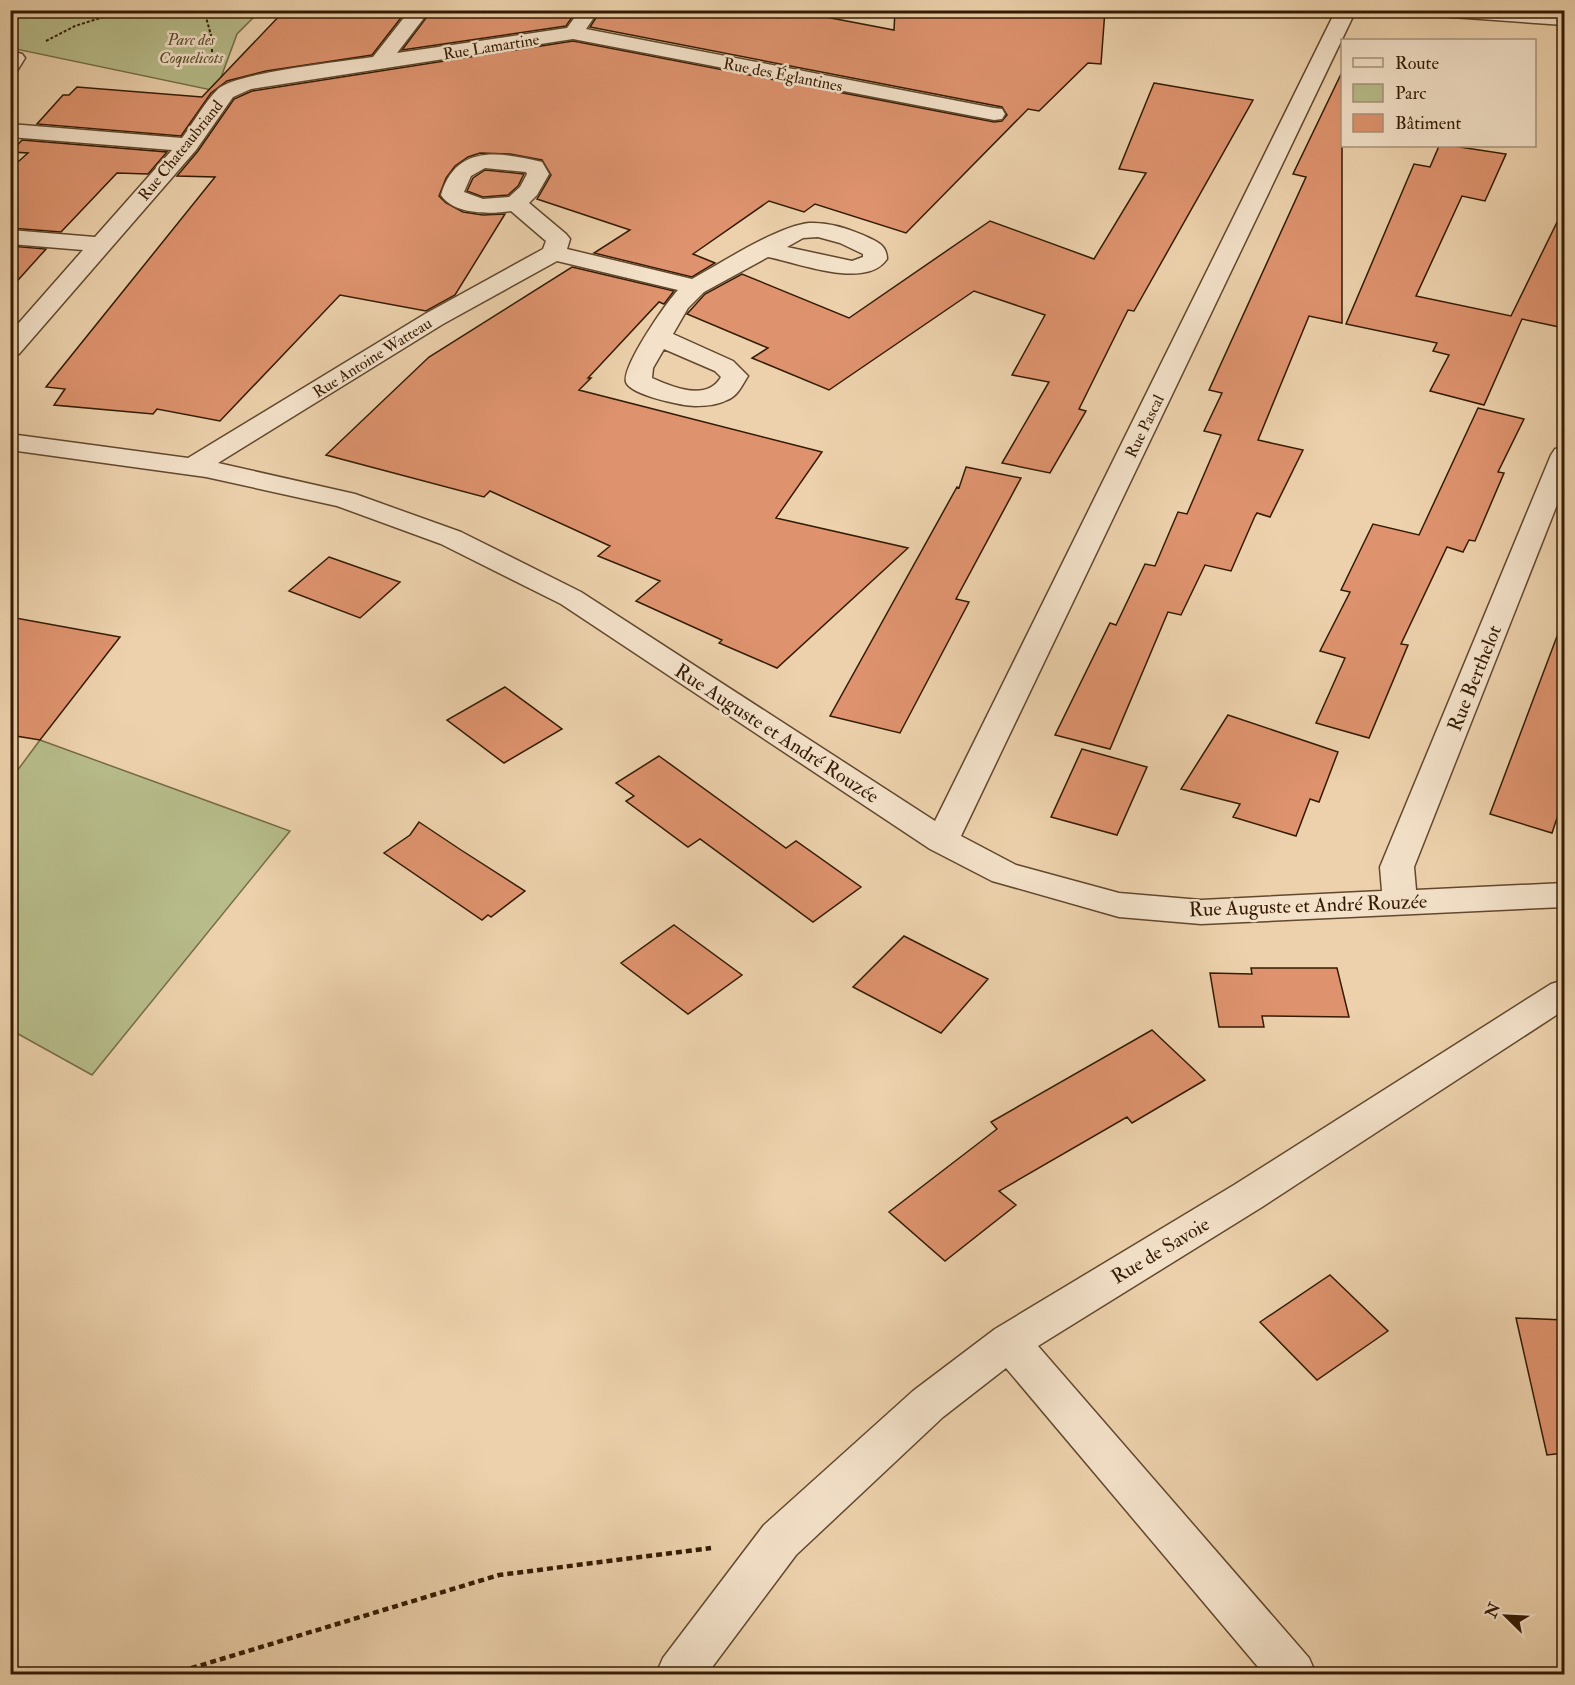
<svg xmlns="http://www.w3.org/2000/svg" width="1575" height="1685" font-family="'IM FELL Double Pica',serif">
<style>
.green{fill:#b7bc8a;stroke:#766c46;stroke-width:1.5}
.building{fill:#de936e;stroke:#341b03;stroke-width:1.5}
.lines{fill:none;stroke-linecap:round;stroke-linejoin:round}
.street-casing{stroke:#62482d;stroke-width:3}
.path-far1{stroke:#341b03;stroke-width:2;stroke-dasharray:3 2;stroke-linecap:butt}
.path{stroke:#341b03;stroke-width:4.5;stroke-dasharray:6 4;stroke-linecap:butt}
.street{fill:#f3e1c9;fill-rule:evenodd}
.labels{text-anchor:middle;stroke-width:5;stroke-linejoin:round;paint-order:stroke}
.far-park-label{font-size:16px;font-style:italic;fill:#5b4b2c;stroke:#f3e1c9}
.far-street-label{font-size:16px;fill:#341b03;stroke:#f3e1c9}
.street-label{font-size:20px;fill:#341b03;stroke:#f3e1c9}
</style>
<rect width="100%" height="100%" fill="#ecd1ac"/>
<filter id="stains"><feTurbulence type="fractalNoise" baseFrequency=".00333" numOctaves="4"/><feColorMatrix values="0 0 0 0 .2 0 0 0 0 .09 0 0 0 0 .02 0 0 0 .5 -.17"/></filter>
<radialGradient id="worn" r=".72"><stop offset=".6" stop-color="#630" stop-opacity="0"/><stop offset="1" stop-color="#630" stop-opacity=".3"/></radialGradient>
<path class="green" d="M11 11H260L237 34 216 91 11 48Z
M40 740 290 831 92 1075 11 1030V779Z"/>
<path class="building" d="M285 10H407L372 55 266 71 227 81 211 93 181 136 37 124 63 95H69L77 87 202 97Z
M432 10H577L566 26 402 50Z
M601 10H789L894 30 895 10H1105L1101 64 1088 63 1039 111 1028 109 906 233 815 204 804 212 769 201 693 254 715 263 692 277 594 253 630 230 537 199 551 175 542 160 510 154 480 153 468 157 455 166 446 178 439 196 446 203 463 212 483 215 505 214 455 295 426 311 340 295 220 421 157 409 153 414 54 405 65 389 46 387 215 177 177 176 198 151 234 99 252 91 573 41 994 122 1002 121 1007 115 1002 107 590 27Z
M1342 72V323L1309 316 1258 440 1303 450 1270 517 1257 513 1255 516 1231 571 1205 565 1181 615 1168 612 1110 749 1055 735 1110 623 1116 625 1145 564 1155 566 1178 512 1187 514 1221 435 1204 431 1222 393 1209 390 1306 177 1293 174Z
M1154 83 1253 100 1134 311 1128 310 1079 409 1086 411 1050 473 1002 463 1049 382 1012 375 1045 315 974 291 829 390 752 358 768 348 687 314 705 294 742 274 849 318 990 221 1094 259 1146 173 1119 169Z
M22 140 167 152 148 174 117 173 61 232 10 228V169L28 153 11 152Z
M1439 146H1453L1506 154 1485 201 1462 196 1416 296 1511 316 1564 208V328L1522 319 1484 405 1430 391 1449 355 1433 351 1437 343 1346 324 1414 164 1430 167Z
M485 170 524 174 518 186 508 195 483 197 467 191 473 178Z
M10 246 46 249 10 289Z
M572 267 674 291 664 304 659 302 588 378H591L579 390 822 452 776 518 908 548 777 668 719 643 722 640 636 601 660 581 598 556 610 546 490 491 484 497 326 455 429 357Z
M1478 408 1524 419 1498 472 1504 473 1475 541 1469 540 1463 552 1447 547 1401 644 1408 645 1369 738 1316 723 1345 658 1320 651 1350 592 1341 590 1373 524 1419 535Z
M966 467 1021 478 956 599 969 602 900 733 830 716 957 487 959 488Z
M329 557 400 582 360 618 289 591Z
M10 617 120 637 40 740 10 735Z
M1559 631 1564 632V797L1552 833 1490 814Z
M505 687 562 729 504 763 447 720Z
M1228 715 1338 752 1319 802 1310 799 1296 836 1233 817 1240 804 1181 789Z
M1082 749 1147 767 1117 835 1051 817Z
M659 756 786 848 796 841 861 887 813 922 700 839 688 847 626 801 634 796 616 783Z
M419 822 461 850 525 891 491 917 488 915 482 920 384 853 410 835Z
M674 925 742 975 688 1014 621 963Z
M904 936 988 979 941 1033 853 987Z
M1251 968H1337L1349 1017 1262 1016 1264 1027H1219L1210 973 1252 974Z
M1152 1030 1205 1080 1132 1123 1127 1117 999 1191 1016 1205 945 1261 889 1212 997 1129 991 1122Z
M1330 1275 1388 1331 1317 1380 1260 1322Z
M1516 1318 1564 1320V1453L1547 1455Z"/>
<g class="lines">
<defs>
<path id="street" d="M410 10H430L397 53 567 28 580 10H599L586 29 994 108 1002 109 1005 114 1002 119 994 120 573 39 251 89 233 97 196 150 19 354 10 356V333L83 250 10 244V230L95 237 172 150 10 137V124L182 138C194 122 204 103 218 89 234 73 345 61 373 57Z
M1336 10H1356L961 836 1016 865 1119 893 1201 900 1382 891 1380 867 1551 455 1555 449 1564 447V487L1414 867 1416 890 1564 883V907L1201 924 1119 917 992 881 930 849 561 604 441 544 337 506 206 477 10 450V434L188 458 425 314 543 249 546 241 511 211C490 214 454 215 441 195 456 144 499 152 542 162L549 174 537 195 529 203 566 234 570 239 567 249 692 279C721 263 778 226 809 223 827 222 847 228 863 235 875 241 887 244 887 259 866 290 799 263 768 257L704 292 688 308 673 334 733 361 748 376C742 385 738 396 727 400 718 405 705 406 695 406 683 406 630 395 626 382 622 366 666 303 678 290L557 261 443 324 218 463 355 494 461 532 581 592 935 821ZM485 168 526 172 527 174 520 187 509 197 483 199 464 192 471 176ZM818 237 840 243 863 254V257L852 261 787 247 803 238ZM664 349 715 371 721 377C707 402 672 387 652 378L653 368Z
M1429 10H1528L1564 13V25L1438 16 1431 14Z
M15 52 22 54 25 58 17 71 10 73V53Z
M1564 980V1010L1262 1207 1038 1346 1309 1658 1316 1674H1264L1006 1368 943 1417 796 1555 707 1674H656L663 1658 764 1525 913 1391 995 1329 1234 1185 1551 984Z"/>
</defs>
<use href="#street" class="street-casing"/>
<path class="path-far1" d="M204 10 212 39V58
M46 41 75 26 126 10"/>
<path class="path" d="M172 1674 499 1575 711 1548"/>
<use href="#street" class="street"/>
</g>
<g class="labels">
<g class="far-park-label">
<text x="191" y="45">Parc des<tspan x="191" dy="18">Coquelicots</tspan></text>
</g>
<g class="far-street-label">
<text transform="translate(491 46) rotate(-9)" y="6">Rue Lamartine</text>
<text transform="translate(783 74) rotate(11)" y="6">Rue des Églantines</text>
<text transform="translate(180 150) rotate(-51)" y="6">Rue Chateaubriand</text>
<text transform="translate(372 357) rotate(-32)" y="6">Rue Antoine Watteau</text>
<text transform="translate(1144 426) rotate(-64)" y="6">Rue Pascal</text>
</g>
<g class="street-label">
<text transform="translate(1474 678) rotate(-68)" y="7">Rue Berthelot</text>
<text transform="translate(777 733) rotate(33)" y="7">Rue Auguste et André Rouzée</text>
<text transform="translate(1308 905) rotate(-2)" y="7">Rue Auguste et André Rouzée</text>
<text transform="translate(1160 1250) rotate(-31)" y="7">Rue de Savoie</text>
</g>
</g>
<rect width="1575" height="1685" fill="none" stroke="#ecd1ac" stroke-width="36"/>
<rect x="12" y="12" width="1551" height="1661" fill="none" stroke="#341b03" stroke-width="3"/>
<rect x="18" y="18" width="1539" height="1649" fill="none" stroke="#341b03" stroke-width="1.5"/>
<rect x="1341" y="39" width="195" height="108" fill="#f3e1c9" stroke="#a7927a" stroke-width="1.5"/>
<rect x="1353" y="58" width="30" height="9" fill="#f3e1c9" stroke="#a7927a" stroke-width="1.5"/>
<text x="1395" y="69" font-size="18" fill="#341b03">Route</text>
<rect x="1353" y="84" width="30" height="18" fill="#b7bc8a" stroke="#a7927a" stroke-width="1.5"/>
<text x="1395" y="99" font-size="18" fill="#341b03">Parc</text>
<rect x="1353" y="114" width="30" height="18" fill="#de936e" stroke="#a7927a" stroke-width="1.5"/>
<text x="1395" y="129" font-size="18" fill="#341b03">Bâtiment</text>
<g transform="translate(1506 1616) rotate(294)" stroke="#f3e1c9" stroke-width="4.5" paint-order="stroke">
<path d="M0-4.5L10 22L0 15L-10 22Z" fill="#341b03"/>
<text y="-9" font-size="16" font-weight="bold" text-anchor="middle" fill="#341b03">N</text>
</g>
<rect width="100%" height="100%" filter="url(#stains)"/>
<rect width="100%" height="100%" fill="url(#worn)"/>
</svg>
